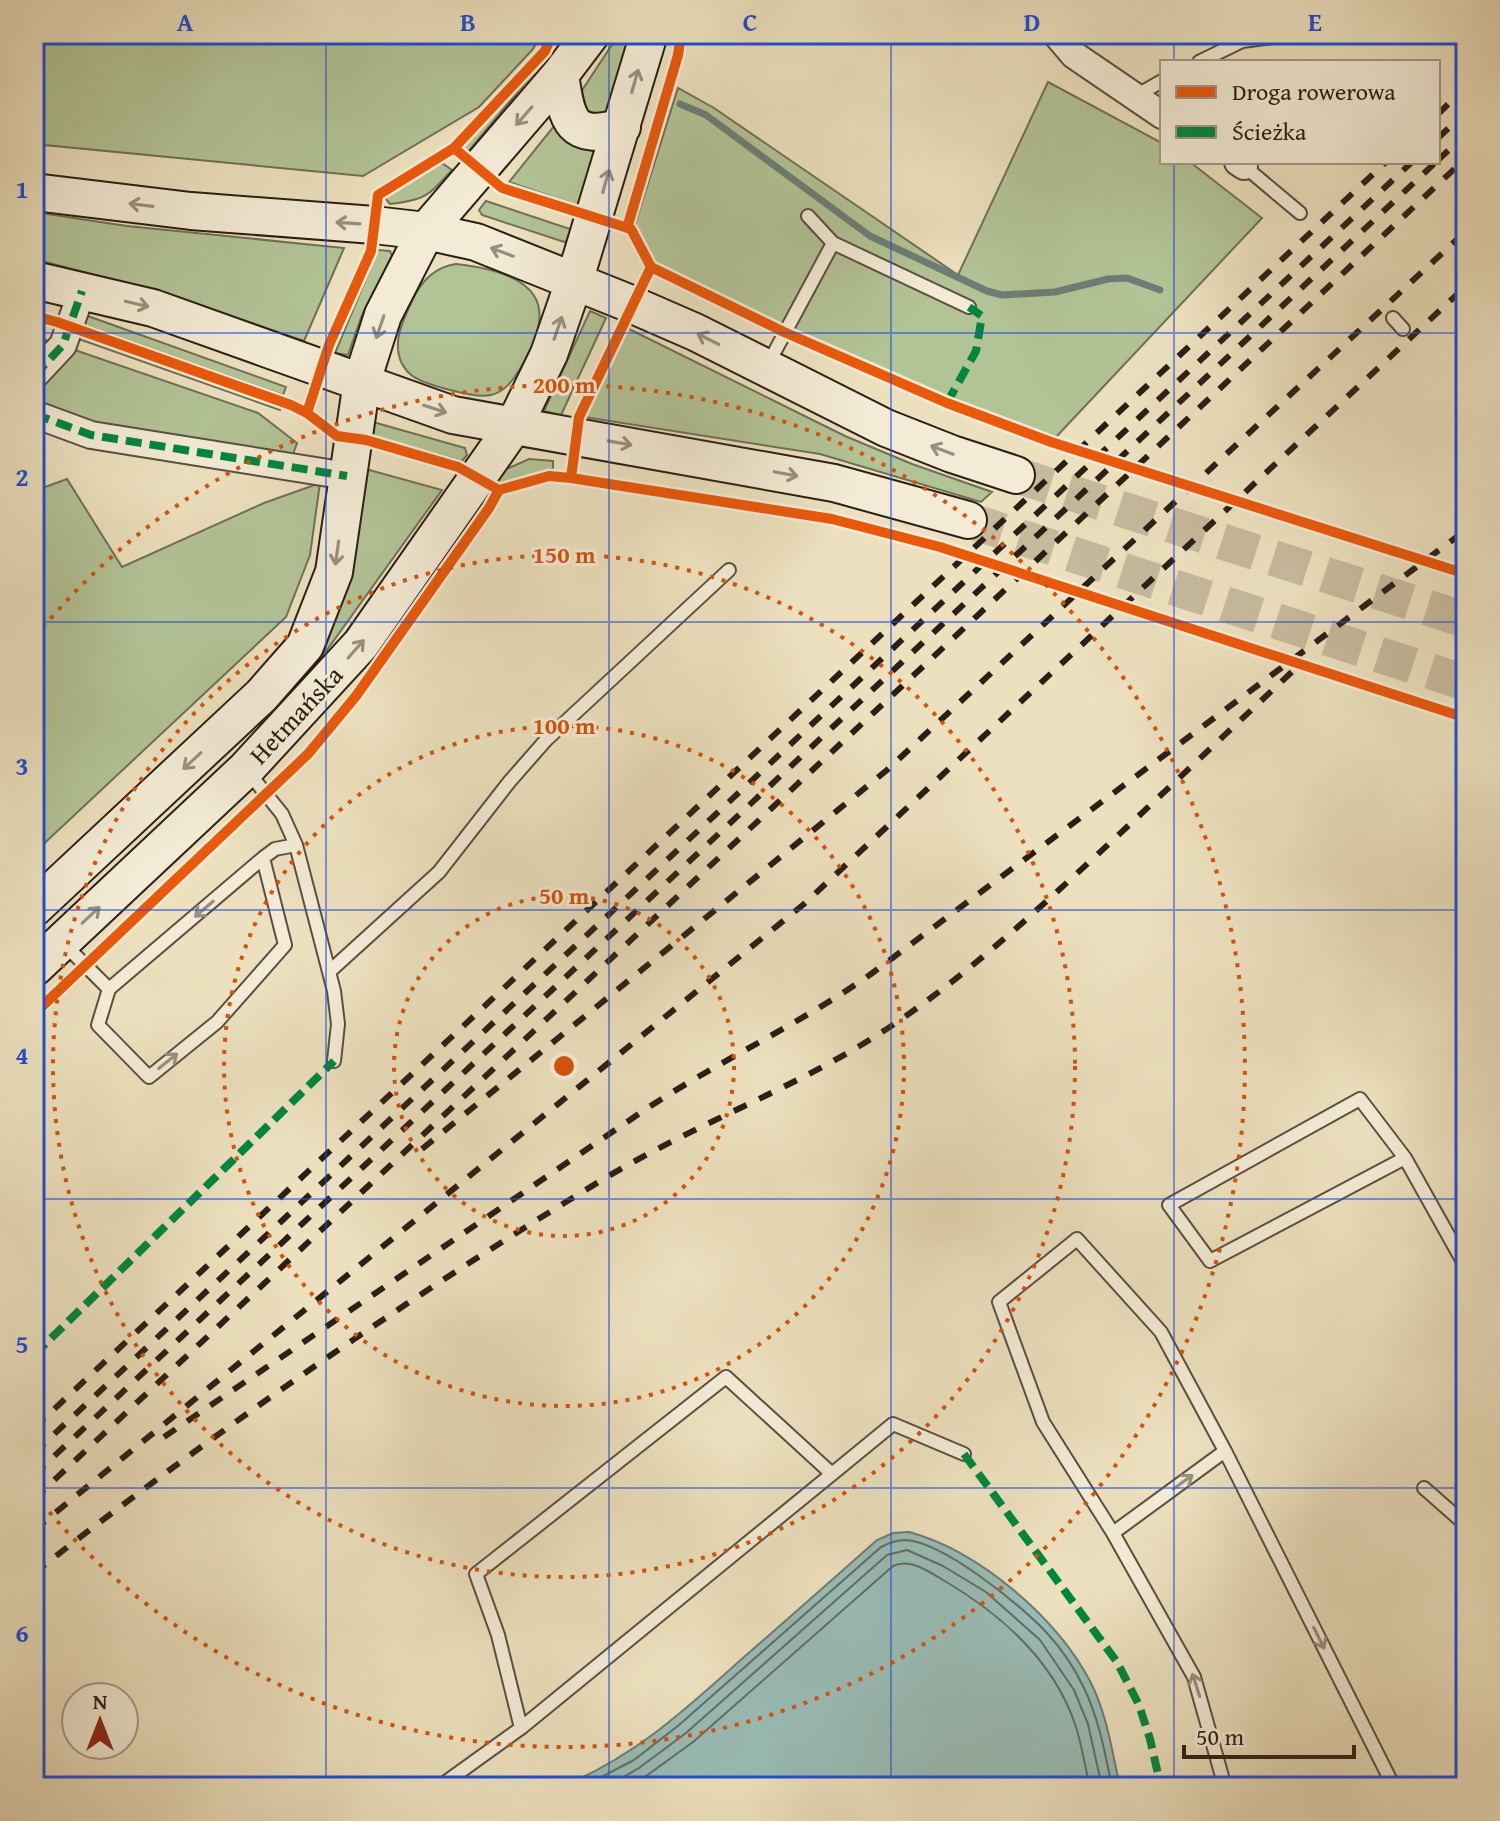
<svg xmlns="http://www.w3.org/2000/svg" width="1500" height="1821" font-family="'Gentium Book Plus',serif">
<style>
.green{fill:#b2c396;stroke:#6f7056;stroke-width:2}
.water{fill:#99bcb6;stroke:#6d7d76;stroke-width:2}
.lines{fill:none;stroke-linecap:round;stroke-linejoin:round}
.shore{stroke:#626d66;stroke-width:2}
.stream{stroke:#6d7d76;stroke-width:7}
.secondary-tunnel{stroke:#c6b99c;stroke-width:36;stroke-dasharray:36 18;stroke-linecap:butt}
.service-casing{stroke:#5c4e40;stroke-width:16}
.minor-casing{stroke:#5c4e40;stroke-width:30}
.secondary-casing{stroke:#2c1e16;stroke-width:40}
.service{stroke:#f3ebd5;stroke-width:12}
.minor{stroke:#f3ebd5;stroke-width:26}
.secondary{stroke:#f3ebd5;stroke-width:36}
.rail{stroke:#2c1e16;stroke-width:6;stroke-dasharray:14 14;stroke-linecap:butt}
.quiet{stroke:#00873e;stroke-width:8;stroke-dasharray:16 8;stroke-linecap:butt}
.cycleway-casing{stroke:#f3ebd5;stroke-width:15}
.cycleway{stroke:#e8590c;stroke-width:10}
.oneway{stroke:#998f7f}
.grid{fill:none;stroke:#1d4ed8;stroke-width:2;stroke-opacity:0.55}
.ring{fill:none;stroke:#d5530d;stroke-width:4;stroke-dasharray:4 8}
.labels{text-anchor:middle;stroke-width:6;stroke-linejoin:round;paint-order:stroke}
.street-label{font-size:26px;fill:#2c1e16;stroke:#f3ebd5}
.centre{fill:#d5530d;stroke:#f3ebd5;stroke-width:4}
.ring-label{font-size:24px;text-anchor:middle;font-weight:bold;fill:#d5530d;stroke:#f3ebd5;stroke-width:6;stroke-linejoin:round;paint-order:stroke}
.neatline{fill:none;stroke:#1d4ed8;stroke-width:3}
.grid-label{font-size:26px;text-anchor:middle;font-weight:bold;fill:#1d4ed8}
</style>
<rect width="100%" height="100%" fill="#ece0be"/>
<filter id="stains"><feTurbulence type="fractalNoise" baseFrequency=".0025" numOctaves="4"/><feColorMatrix values="0 0 0 0 .2 0 0 0 0 .09 0 0 0 0 .02 0 0 0 .5 -.17"/></filter>
<radialGradient id="worn" r=".72"><stop offset=".6" stop-color="#630" stop-opacity="0"/><stop offset="1" stop-color="#630" stop-opacity=".3"/></radialGradient>
<path class="green" d="M34 34H541L533 49 479 107 363 176 34 144Z
M619 34H634L610 112 586 116 579 95Z
M549 54 468 152 462 148Z
M1048 82 1162 143V162H1190L1262 218 1056 437 948 400 780 326 652 264 634 228 678 88 714 108 958 275Z
M558 121 599 146 579 206 509 182Z
M442 163 452 170C428 196 426 200 390 204L385 198Z
M486 201 573 230 569 240 564 242 482 215 479 210Z
M34 212 127 226 344 248 304 341 152 290 34 259Z
M378 250 390 251 392 256 362 315 348 355 335 353Z
M456 264C539 273 564 305 514 378 508 386 501 393 491 395 476 399 421 384 410 374 406 371 401 363 400 359 393 339 404 319 412 301 421 281 435 267 456 264Z
M590 311 606 318 561 415 544 411Z
M85 315 286 387 283 395 79 323Z
M625 327 845 436 912 464 992 492 981 502 820 454 584 417Z
M75 333 281 407 280 410 73 337Z
M34 336 258 413 297 443 285 476 34 422Z
M373 422 465 448 467 455 462 461 366 434Z
M529 459 553 461V469L500 484 493 481 500 472Z
M362 468 442 490 322 657 348 583Z
M67 479 122 567 264 503 320 483 310 555 286 617 34 853V491Z"/>
<path class="water" d="M909 1532C979 1551 1056 1617 1090 1681 1107 1714 1112 1751 1120 1787H561C636 1756 685 1710 744 1657 789 1618 833 1579 877 1540L893 1533Z"/>
<g class="lines">
<path class="shore" d="M582 1787 634 1760 679 1725 881 1547C889 1543 896 1540 905 1540 942 1541 1021 1605 1046 1632 1060 1647 1075 1669 1084 1688 1099 1719 1105 1753 1112 1787
M606 1787 639 1768 686 1733 887 1555 907 1550 943 1566 986 1592 1040 1640 1074 1690 1088 1724 1102 1787
M631 1787 693 1742 893 1566C910 1558 928 1571 943 1580 1001 1614 1055 1662 1076 1727 1082 1746 1085 1767 1090 1787"/>
<path class="stream" d="M532 34 541 39
M680 104 706 115 870 236 987 291 1002 295 1055 292 1108 279 1127 278 1160 290"/>
<path class="secondary-tunnel" d="M1016 475 1466 620
M968 520 1466 683"/>
<defs>
<path id="service" d="M1300 34H1348
M1199 62 1242 41 1296 34
M1134 97 1162 81
M1244 166 1300 213
M808 216 833 243 969 307
M1393 318 1403 329
M767 366 833 243
M249 773 282 814 296 845 334 991 338 1024 334 1061
M263 858 285 945 217 1022 149 1077 98 1025 109 989 263 858 275 849 296 845
M63 943 109 989
M330 971 439 872 510 781 546 740 729 570
M1360 1099 1405 1158 1210 1261 1169 1205Z
M1405 1158 1466 1267
M832 1474 893 1424 964 1454
M1424 1488 1466 1525
M1113 1533 1043 1422 999 1302 1077 1239 1161 1332 1225 1451
M439 1787 521 1728 832 1474 726 1377 476 1574 498 1635 521 1728
M1225 1787 1194 1677 1113 1533 1225 1451 1394 1787"/>
<path id="minor" d="M1056 34 1074 55 1162 115
M1238 162 1244 166
M34 376 63 345 82 291
M34 414 91 435 347 476"/>
<path id="secondary" d="M560 75C567 120 570 142 622 127
M34 192 191 211 374 225 426 231 476 242 626 302 695 332 886 428 952 454 1016 475
M34 280 153 308 453 415 834 483 968 520
M34 908 262 695 305 646 334 572 362 381 383 315 426 231 560 75 591 34
M34 968 246 769 361 644 515 424 549 354 574 282 649 34"/>
</defs>
<use href="#service" class="service-casing"/>
<use href="#minor" class="minor-casing"/>
<use href="#secondary" class="secondary-casing"/>
<use href="#service" class="service"/>
<use href="#minor" class="minor"/>
<use href="#secondary" class="secondary"/>
<path class="rail" d="M1438 114 1466 87
M1438 138 1466 112
M1438 160 1466 134
M422 1149 887 770 1466 231
M34 1428 1386 162
M164 1437 649 1107C721 1060 800 1024 871 974L1466 530
M34 1453 1412 162
M34 1475 1436 162
M34 1499 1466 158
M34 1530 804 904 1466 286
M34 1573C217 1430 408 1297 607 1177 704 1119 810 1083 903 1018 979 965 1045 903 1112 841 1173 784 1234 726 1295 669"/>
<path class="quiet" d="M34 376 63 345 82 291
M947 403 976 351 982 316 969 307
M34 414 91 435 347 476
M34 1355 334 1061
M964 1454 1117 1662 1139 1705 1150 1739 1161 1787"/>
<defs>
<path id="cycleway" d="M454 148 545 51 552 34
M627 228 678 55 681 34
M34 316 57 322 291 405 307 413 337 436 366 440 458 467 499 490 549 476 571 478 832 519 940 547 1466 718
M307 413 329 345 371 251 378 195 454 148 502 188 631 229 651 267 784 332 947 403 1051 442 1466 574
M571 478 579 417 651 267
M34 1014 308 754 356 696 489 508 499 490"/>
</defs>
<use href="#cycleway" class="cycleway-casing"/>
<use href="#cycleway" class="cycleway"/>
</g>
<defs><path id="oneway-shaft" d="M-6 0H5M1.5-3L5.5 0L1.5 3" fill="none" stroke-width="1.6" stroke-linecap="round" stroke-linejoin="round" transform="scale(2)"/></defs>
<g class="oneway">
<use href="#oneway-shaft" transform="translate(635 81) rotate(-74)"/>
<use href="#oneway-shaft" transform="translate(524 116) rotate(131)"/>
<use href="#oneway-shaft" transform="translate(606 181) rotate(-74)"/>
<use href="#oneway-shaft" transform="translate(141 205) rotate(-173)"/>
<use href="#oneway-shaft" transform="translate(348 223) rotate(-176)"/>
<use href="#oneway-shaft" transform="translate(502 252) rotate(-159)"/>
<use href="#oneway-shaft" transform="translate(137 304) rotate(13)"/>
<use href="#oneway-shaft" transform="translate(380 327) rotate(109)"/>
<use href="#oneway-shaft" transform="translate(558 328) rotate(-71)"/>
<use href="#oneway-shaft" transform="translate(708 339) rotate(-153)"/>
<use href="#oneway-shaft" transform="translate(435 409) rotate(18)"/>
<use href="#oneway-shaft" transform="translate(620 443) rotate(10)"/>
<use href="#oneway-shaft" transform="translate(942 450) rotate(-159)"/>
<use href="#oneway-shaft" transform="translate(786 474) rotate(11)"/>
<use href="#oneway-shaft" transform="translate(337 553) rotate(98)"/>
<use href="#oneway-shaft" transform="translate(356 649) rotate(-49)"/>
<use href="#oneway-shaft" transform="translate(192 761) rotate(137)"/>
<use href="#oneway-shaft" transform="translate(204 909) rotate(140)"/>
<use href="#oneway-shaft" transform="translate(91 915) rotate(-43)"/>
<use href="#oneway-shaft" transform="translate(168 1061) rotate(-39)"/>
<use href="#oneway-shaft" transform="translate(1183 1482) rotate(-36)"/>
<use href="#oneway-shaft" transform="translate(1319 1638) rotate(63)"/>
<use href="#oneway-shaft" transform="translate(1196 1685) rotate(-108)"/>
</g>
<path class="grid" d="M326 34V1787M609 34V1787M891 34V1787M1174 34V62M1174 162V1787M34 333H1466M34 622H1466M34 910H1466M34 1199H1466M34 1488H1466"/>
<g class="ring">
<circle cx="564" cy="1066" r="170"/>
<circle cx="564" cy="1066" r="340"/>
<circle cx="564" cy="1066" r="511"/>
<path d="M35 637A681 681 0 1 1 35 1495"/>
</g>
<g class="labels">
<g class="street-label">
<text transform="translate(296 715) rotate(-47)" y="9">Hetmańska</text>
</g>
</g>
<circle cx="564" cy="1066" r="12" class="centre"/>
<g class="ring-label">
<text x="564" y="393">200 m</text>
<text x="564" y="563">150 m</text>
<text x="564" y="734">100 m</text>
<text x="564" y="904">50 m</text>
</g>
<rect width="1500" height="1821" fill="none" stroke="#ece0be" stroke-width="88"/>
<rect x="1160" y="60" width="280" height="104" fill="#f3ebd5" stroke="#a39989" stroke-width="2"/>
<rect x="1176" y="86" width="40" height="12" fill="#e8590c" stroke="#a39989" stroke-width="2"/>
<text x="1232" y="100" font-size="24" fill="#2c1e16">Droga rowerowa</text>
<rect x="1176" y="126" width="40" height="12" fill="#00873e" stroke="#a39989" stroke-width="2"/>
<text x="1232" y="140" font-size="24" fill="#2c1e16">Ścieżka</text>
<g transform="translate(100 1721)"><circle r="38" fill="#f3ebd5" stroke="#a39989" stroke-width="2"/>
<path d="M0-6L14 30L0 20L-14 30Z" fill="#8f2418"/>
<text y="-12" font-size="22" font-weight="bold" text-anchor="middle" fill="#2c1e16">N</text>
</g>
<path d="M1184 1745v12h170v-12" fill="none" stroke="#2c1e16" stroke-width="4"/>
<text x="1196" y="1745" font-size="24" fill="#2c1e16" stroke="#f3ebd5" stroke-width="6" paint-order="stroke">50 m</text>
<rect x="44" y="44" width="1412" height="1733" class="neatline"/>
<g class="grid-label">
<text x="185" y="31">A</text>
<text x="468" y="31">B</text>
<text x="750" y="31">C</text>
<text x="1032" y="31">D</text>
<text x="1315" y="31">E</text>
<text x="22" y="198">1</text>
<text x="22" y="486">2</text>
<text x="22" y="775">3</text>
<text x="22" y="1064">4</text>
<text x="22" y="1353">5</text>
<text x="22" y="1642">6</text>
</g>
<rect width="100%" height="100%" filter="url(#stains)"/>
<rect width="100%" height="100%" fill="url(#worn)"/>
</svg>
